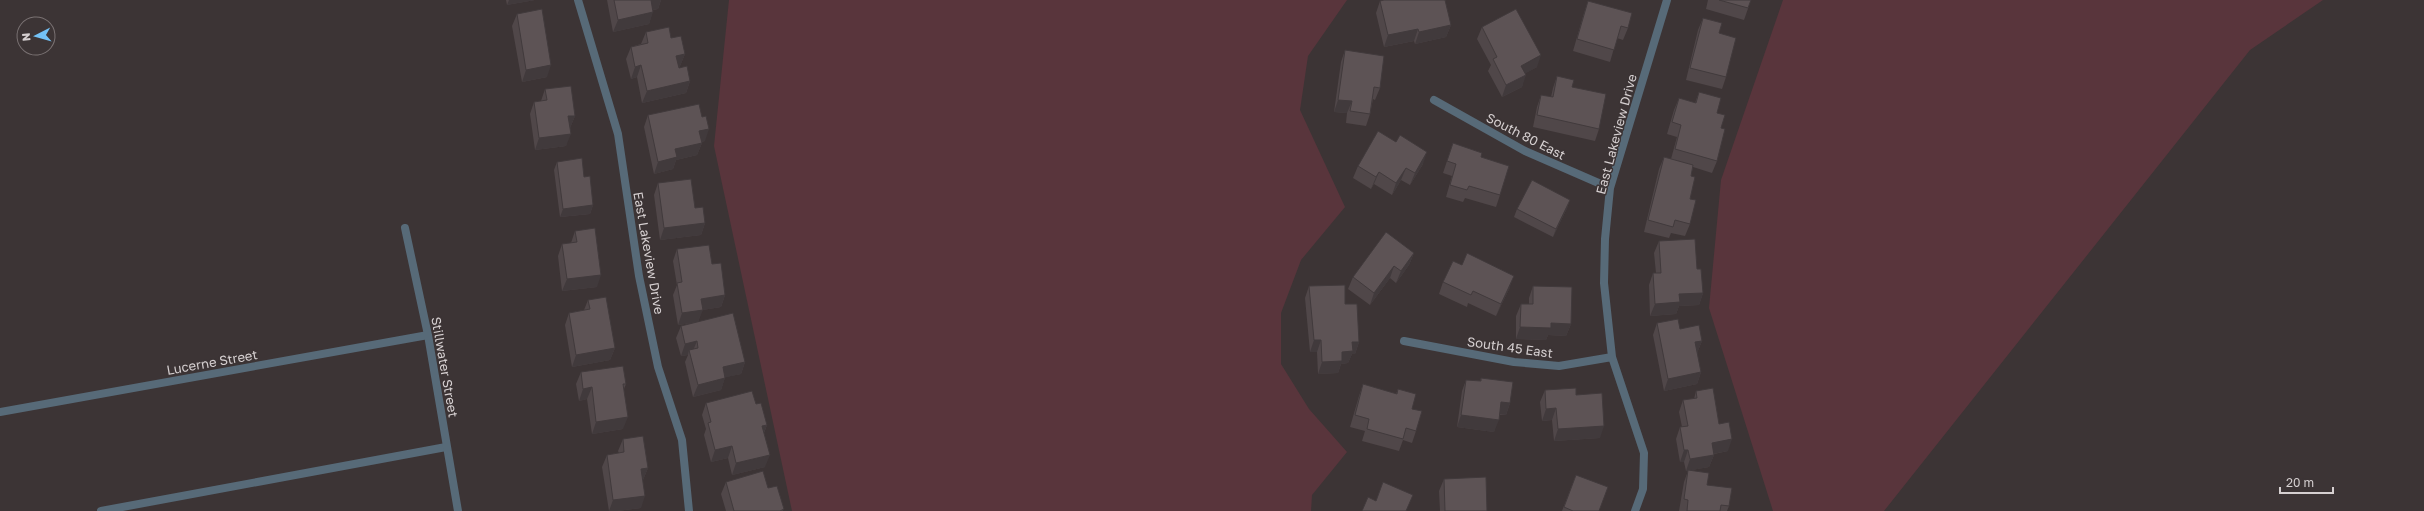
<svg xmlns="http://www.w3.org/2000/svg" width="2424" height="511" font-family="'Golos Text',sans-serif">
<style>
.green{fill:#59353c}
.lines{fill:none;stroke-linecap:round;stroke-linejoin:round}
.lane{stroke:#576a78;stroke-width:8}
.street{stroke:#576a78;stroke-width:8}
.wall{fill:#504749}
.shaded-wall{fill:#413a3c}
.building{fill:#5d5355;stroke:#413a3c}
.labels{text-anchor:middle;stroke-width:3;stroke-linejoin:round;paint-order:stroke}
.street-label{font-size:13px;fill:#d6d0d1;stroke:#3c3435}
</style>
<rect width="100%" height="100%" fill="#3c3435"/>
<path class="green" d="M729 0H1347L1308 56 1300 110 1345 207 1301 260 1281 313V364L1309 409 1347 452 1312 495 1311 511H792L714 146Z
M1783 0H2323L2250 50 1884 511H1773L1709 308 1721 180Z"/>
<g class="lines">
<path class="lane" d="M101 511 446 447"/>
<path class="street" d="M578 0 618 134 639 276 658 367 682 440 689 511
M1434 100 1525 151 1610 188
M405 228 428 335 458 511
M1404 341 1514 362 1559 366 1612 357
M0 412 428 335
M1635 511 1643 489 1644 453 1612 357 1604 283 1605 239 1610 188 1667 0"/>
</g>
<path class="wall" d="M506 0H535L507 5Z
M607 0H661L658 9 653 10 649 24 613 32Z
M1708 0H1751L1744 20 1706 9Z
M1380 1 1451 25 1446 37 1415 44 1414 41 1384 47 1376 13Z
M1588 1 1628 28 1623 40 1617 38 1610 62 1573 51 1584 13Z
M517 14 547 77 522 82 512 26Z
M1703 18 1719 33 1726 77 1722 89 1686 80 1698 30Z
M1482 27 1537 67 1525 73 1522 87 1502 97 1488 71 1491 65 1477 39Z
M646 32 671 38 685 54 680 66 679 67V68L690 81 686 93 642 103 637 77 631 79 626 59 631 47 641 44Z
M1345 50 1380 88 1375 100 1373 99 1370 114 1366 126 1346 123 1347 113 1334 112 1341 62Z
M1557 76 1572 87 1599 129 1595 141 1533 127 1537 107 1541 95 1551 97 1553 88Z
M545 89 575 116 570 128 566 146 535 150 530 114 534 102 541 101Z
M1699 92 1717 113 1721 128 1717 161 1712 173 1693 167 1691 176 1690 224 1685 236 1671 233 1669 238 1644 232 1659 169 1664 157 1671 159 1677 137 1667 134 1674 110 1679 98 1695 103Z
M648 115 705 141 701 142 702 143 697 155 676 160 673 169 654 174 644 127Z
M1453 143 1481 157 1500 195 1496 207 1465 198 1463 202 1446 197 1452 176 1443 173Z
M557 162 584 177 593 205 590 214 560 217 554 170Z
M1423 164 1410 185 1401 180 1392 195 1374 184 1371 189 1353 178 1358 166Z
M658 183 695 208 705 223 701 235 660 240 654 195Z
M1570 200 1567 208 1553 237 1514 217 1517 209Z
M575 231 597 287 562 291 558 256 562 244 571 243Z
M1659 241 1697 269 1703 293 1699 305 1679 306 1676 314 1650 316 1649 285 1653 273H1656L1654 253Z
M677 249 712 264 725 295 721 307 702 310 698 322 745 362 741 374 725 377 721 390 693 397 685 362 688 355 681 356 676 338 681 326 693 323 678 325 673 295 677 285 673 261Z
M1414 253 1409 265 1396 283 1390 278 1370 305 1348 289 1353 277Z
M1462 265 1510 287 1496 316 1468 303 1467 307 1439 294 1443 282Z
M1309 286 1345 304 1359 342 1355 354H1352L1348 363 1341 364 1338 373 1318 374 1317 352H1310L1305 298Z
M1533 286 1571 324 1566 336 1548 335 1546 340 1516 339V316L1521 304H1529V298Z
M588 300 615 348 610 360 572 367 565 325 569 313 584 310Z
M1657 323 1680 329 1702 341 1697 353 1701 372 1697 384 1664 391 1653 335Z
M581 372 626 384 624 389 623 429 592 434 587 399 579 401 576 384Z
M1481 378 1510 403 1506 415H1499L1494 432 1457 427 1462 391 1466 380 1480 381Z
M1363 384 1396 394 1398 389 1412 409 1416 431 1412 443 1403 440 1399 451 1362 441 1365 431 1350 427 1359 396Z
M1545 390 1576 395 1600 438 1554 441 1552 420 1542 421 1540 402Z
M1696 391 1719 424 1728 451 1714 454V455L1709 467 1691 470 1707 485 1729 506 1727 511H1679L1684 482 1688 471H1686L1684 462H1680L1676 439 1680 427H1682L1679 412 1683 400 1694 399Z
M706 403 756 404 767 425 764 433 765 467 732 475 728 458 711 462 704 435 706 429 702 415Z
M623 439 648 468 643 480 641 508 617 511H609L602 467 607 455 619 453 618 451Z
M1576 475 1599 511H1562Z
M1444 479 1487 511H1440L1439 491Z
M726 482 768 488 783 511H726L721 494Z"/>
<path class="shaded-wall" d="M509 0H535L507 5Z
M650 0H661L658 9 646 11Z
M653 12 649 24 613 32 618 20Z
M1451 25 1446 37 1415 44 1419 32Z
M1418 29 1414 41 1384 47 1388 35Z
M685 54 680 66 672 68 676 56Z
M1541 55 1537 67 1517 78 1521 66Z
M551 65 547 77 522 82 526 70Z
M641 65 637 77 631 79 635 67Z
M1526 75 1522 87 1502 97 1506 85Z
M690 81 686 93 642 103 647 91Z
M1338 100 1352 101 1347 113 1334 112Z
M568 116H575L570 128H564Z
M709 129 705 141 694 143 699 131Z
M571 134 566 146 535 150 539 138Z
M702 143 697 155 676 160 673 169 654 174 658 162 675 149Z
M1427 152 1423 164 1410 185 1415 173Z
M1406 168 1401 180 1392 195 1396 183Z
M1379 172 1374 184 1371 189 1376 177Z
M1570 200 1567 208 1553 237 1556 229Z
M593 205 590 214 560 217 563 209Z
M705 223 701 235 660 240 664 228Z
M1414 253 1409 265 1396 283 1401 271Z
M1394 266 1390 278 1370 305 1374 293Z
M601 275 597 287 562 291 567 279Z
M1514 276 1510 287 1496 316 1501 304Z
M1703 293 1699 305 1679 306 1676 314 1650 316 1655 304 1679 294Z
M725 295 721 307 697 311 701 299Z
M703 310 698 322 678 325 682 313Z
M1551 323 1571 324 1566 336 1548 335 1546 340 1516 339 1520 327Z
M1314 340H1321L1317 352H1310Z
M697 341 692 353 689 350 688 355 681 356 685 344Z
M1702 341 1697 353 1690 354 1695 342Z
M1352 342H1359L1355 354H1352L1348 363 1341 364 1338 373 1318 374 1322 362 1342 352Z
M615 348 610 360 572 367 576 355Z
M745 362 741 374 718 379 723 367Z
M1701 372 1697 384 1664 391 1668 379Z
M725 378 721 390 693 397 698 385Z
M592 387 587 399 579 401 583 389Z
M1501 402 1510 403 1506 415 1496 414Z
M1556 408 1552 420 1542 421 1546 409Z
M1461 415 1499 420 1494 432 1457 427Z
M628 417 623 429 592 434 596 422Z
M767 425 762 437V426Z
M1604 426 1600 438 1554 441 1558 429Z
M1732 439 1728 451 1707 455 1712 443Z
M732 446 728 458 711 462 715 450Z
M1684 450H1688L1684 462H1680Z
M770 455 765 467 732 475 736 463Z
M1714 455 1709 467 1686 471 1690 459Z
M648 468 643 480 637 481 641 469Z
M645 496 641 508 617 511H609L613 500Z"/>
<path class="building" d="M614 0H651L653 12 618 20Z
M1384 0H1445L1451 25 1419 32 1418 29 1388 35 1380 1Z
M1719 0H1751L1748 8Z
M1588 1 1632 13 1628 28 1621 26 1614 50 1577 39Z
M542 9 551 65 526 70 517 14Z
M1516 9 1541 55 1521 66 1526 75 1506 85 1493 59 1497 57 1482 27Z
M1703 18 1722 23 1719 33 1736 38 1726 77 1690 68Z
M669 27 671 38 681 36 685 54 676 56 679 68 687 66 690 81 647 91 641 65 635 67 631 47 648 43 646 32Z
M1345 50 1384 56 1380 88 1374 87 1370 114 1350 111 1352 101 1338 100Z
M1557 76 1574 80 1572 87 1606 94 1599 129 1537 115 1541 95 1553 97Z
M571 86 575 116H568L571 134 539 138 534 102 547 100 545 89Z
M1699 92 1721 98 1717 113 1725 115 1721 128 1725 129 1717 161 1675 149 1681 125 1672 122 1679 98 1696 103Z
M699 104 702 117 706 116 709 129 699 131 702 143 675 149 677 157 658 162 648 115Z
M1378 131 1396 142 1400 135 1427 152 1415 173 1406 168 1396 183 1379 172 1376 177 1358 166Z
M1453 143 1482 153 1481 157 1509 166 1500 195 1469 186 1467 190 1450 185 1456 164 1447 161Z
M1664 157 1693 165 1691 176 1695 177 1690 199 1696 200 1690 224 1675 220 1673 227 1648 220Z
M582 158 584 177 590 176 593 205 563 209 557 162Z
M691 179 695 208 703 207 705 223 664 228 658 183Z
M1532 180 1570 200 1556 229 1517 209Z
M595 228 601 275 567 279 562 244 577 242 575 231Z
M1386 232 1414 253 1401 271 1394 266 1374 293 1353 277Z
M1695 239 1697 269H1701L1703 293 1679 294 1680 302 1655 304 1653 273H1661L1659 241Z
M709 245 712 264 721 263 725 295 701 299 703 310 682 313 677 283 682 282 677 249Z
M1467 253 1514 276 1501 304 1473 291 1471 295 1443 282 1453 261 1462 265Z
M1345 285V304H1357L1359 342H1352L1353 351 1342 352V361L1322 362 1321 340H1314L1309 286Z
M1533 286 1572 287 1571 324 1551 323V328L1520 327 1521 304H1533Z
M606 297 615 348 576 355 569 313 590 309 588 300Z
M733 313 745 362 723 367 725 378 698 385 689 350 698 348 697 341 685 344 681 326Z
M1678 319 1680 329 1699 325 1702 341 1695 342 1701 372 1668 379 1657 323Z
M623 366 626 384H623L628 417 596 422 592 387 583 389 581 372Z
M1481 378 1513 382 1510 403 1501 402 1499 420 1461 415 1466 380 1481 381Z
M1363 384 1397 394 1398 389 1416 394 1412 409 1422 411 1416 431 1406 428 1403 439 1367 429 1369 419 1355 415Z
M1576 388V395L1602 393 1604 426 1558 429 1556 408 1546 409 1545 390Z
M1713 388 1719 424 1729 422 1732 439 1712 443 1714 455 1690 459 1688 450H1684L1680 427 1688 426 1683 400 1697 398 1696 391Z
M752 391 756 404 761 403 767 425 762 426 770 455 736 463 732 446 715 450 708 423 711 422 706 403Z
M643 436 648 468 641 469 645 496 613 500 607 455 624 452 623 439Z
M1688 470 1709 473 1707 485 1732 488 1729 506 1721 505 1720 511H1687L1688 500 1684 499Z
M763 471 768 488 777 486 784 509 780 511H734L726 482Z
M1576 475 1608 487 1599 511H1573L1564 507Z
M1486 477 1487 511H1445L1444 479Z
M1383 482 1413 495 1406 511H1362L1368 497 1376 501Z"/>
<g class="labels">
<g class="street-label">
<text transform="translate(1616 134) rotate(-75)" y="5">East Lakeview Drive</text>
<text transform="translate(1526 136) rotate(27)" y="5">South 80 East</text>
<text transform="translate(649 253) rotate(80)" y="5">East Lakeview Drive</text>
<text transform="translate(1510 347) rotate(8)" y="5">South 45 East</text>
<text transform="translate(212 362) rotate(-10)" y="5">Lucerne Street</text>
<text transform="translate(445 367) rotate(80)" y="5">Stillwater Street</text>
</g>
</g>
<g transform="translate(36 36) rotate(264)"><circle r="19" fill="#3c3435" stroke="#7a7273"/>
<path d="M0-3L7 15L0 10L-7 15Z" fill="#73c1f5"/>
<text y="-6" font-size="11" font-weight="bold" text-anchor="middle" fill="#d6d0d1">N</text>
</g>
<path d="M2280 487v6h53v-6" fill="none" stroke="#d6d0d1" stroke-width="2"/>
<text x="2286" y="487" font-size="12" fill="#d6d0d1" stroke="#3c3435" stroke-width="3" paint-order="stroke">20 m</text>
</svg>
